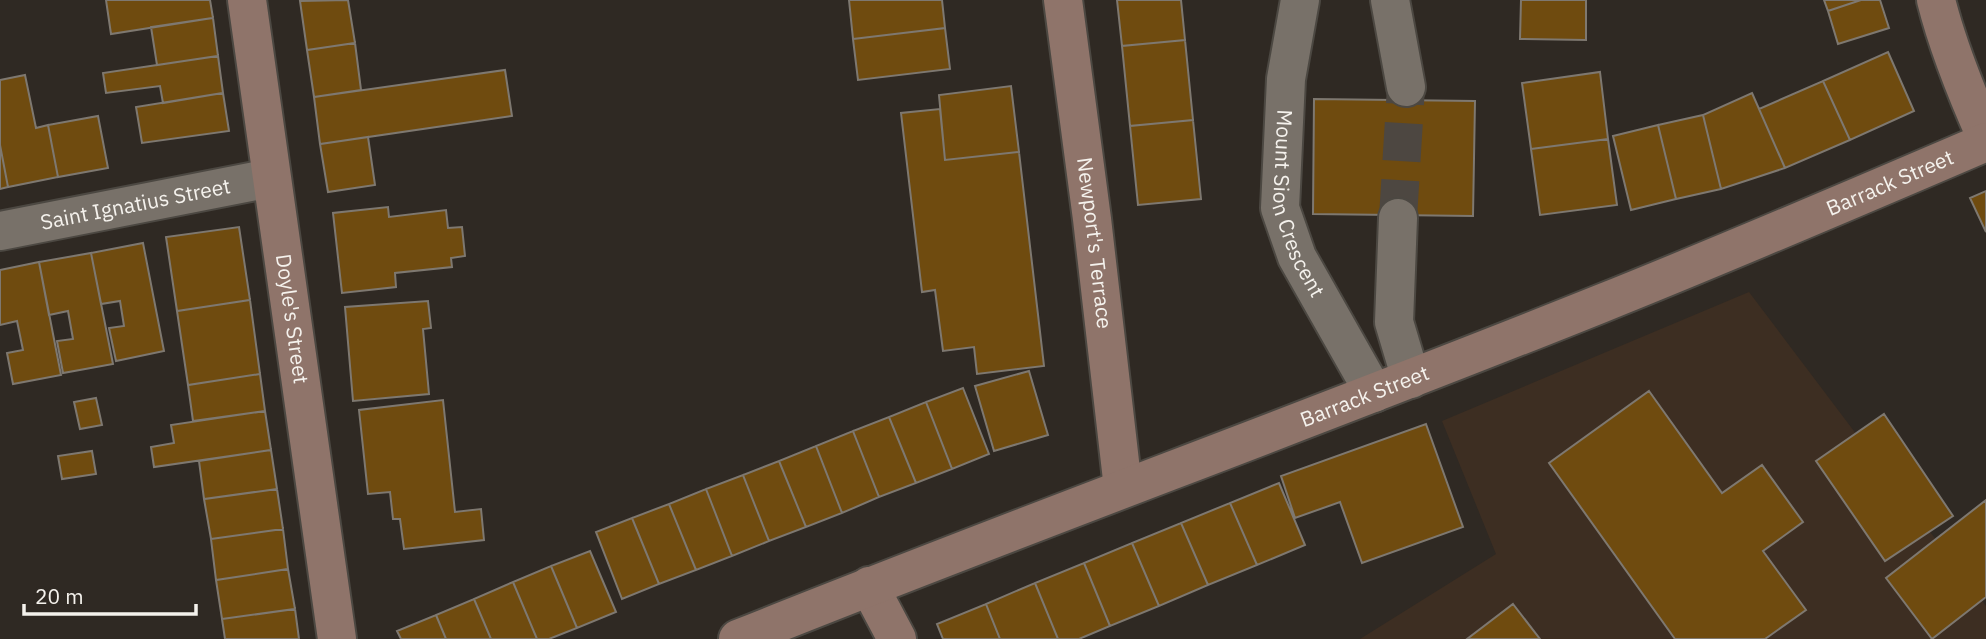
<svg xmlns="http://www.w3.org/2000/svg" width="1986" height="639" font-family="'IBM Plex Sans',sans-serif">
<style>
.education{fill:#3d2e22}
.building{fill:#6f4b0f;stroke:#7e7870;stroke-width:2}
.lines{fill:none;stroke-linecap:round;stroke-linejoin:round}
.street-tunnel{stroke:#4d4741;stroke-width:38;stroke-dasharray:38 19;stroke-linecap:butt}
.street-casing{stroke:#4c4842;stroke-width:42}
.secondary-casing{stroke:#4c4842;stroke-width:42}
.street{stroke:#787169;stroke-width:38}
.secondary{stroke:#8f746a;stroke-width:38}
.labels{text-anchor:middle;stroke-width:5;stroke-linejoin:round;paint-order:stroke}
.street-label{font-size:21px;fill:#f5f2ed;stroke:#2f2923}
</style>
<rect width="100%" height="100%" fill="#2f2923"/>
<path class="education" d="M1749 292 1986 606V639H1360L1496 554 1442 421Z"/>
<path class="building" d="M106 0H210L213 18 111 34Z
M348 0 355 43 307 50 300 1Z
M849 0H942L945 28 853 39Z
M1117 0H1181L1185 40 1122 46Z
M1521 0H1586V40L1520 39Z
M1824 0H1861L1828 11Z
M1861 0H1880L1889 28 1838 44 1828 11Z
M213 18 218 56 157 65 151 27Z
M945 28 950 69 858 80 853 39Z
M1185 40 1193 120 1130 126 1122 46Z
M355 43 361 90 314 97 307 50Z
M1888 52 1914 111 1850 140 1823 81Z
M218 56 223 93 163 103 160 86 106 93 103 73Z
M505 70 512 116 320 144 314 97Z
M1600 72 1608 139 1531 149 1522 83Z
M25 75 36 128 48 125 58 177 8 187 0 145V80Z
M1823 81 1850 140 1785 168 1759 109Z
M1011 86 1019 152 945 160 939 95Z
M223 93 229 131 142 143 136 107Z
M1752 93 1785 168 1721 189 1703 115Z
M1314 99 1475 101 1473 216 1313 214Z
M940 109 945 160 1019 152 1044 366 977 374 974 347 943 351 935 290 922 292 901 113Z
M1703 115 1721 189 1676 199 1658 125Z
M98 116 108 168 58 177 48 125Z
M1193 120 1201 199 1138 205 1130 126Z
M1658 125 1676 199 1631 210 1613 136Z
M368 137 375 185 328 192 320 144Z
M1608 139 1617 205 1540 215 1531 149Z
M0 145 8 187 0 189Z
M1986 191V232L1970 198Z
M388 207 389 217 446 210 448 228 462 227 465 256 451 258 452 267 395 273 396 287 342 293 333 213Z
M239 227 250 300 177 311 166 237Z
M143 243 164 351 116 361 109 328 124 326 120 301 101 304 91 253Z
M91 253 113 364 63 373 57 341 73 339 68 311 49 315 39 262Z
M39 262 61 375 13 384 7 353 23 350 17 321 0 325V270Z
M250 300 260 374 188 385 177 311Z
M428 301 431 328 423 329 429 394 353 401 345 307Z
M1029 371 1048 435 994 451 975 386Z
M260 374 265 411 193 421 188 385Z
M963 388 989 454 952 469 926 402Z
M1649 391 1722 493 1762 465 1803 522 1763 551 1806 610 1765 639H1675L1549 463Z
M96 398 102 425 80 429 74 402Z
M443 400 455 512 481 509 484 540 404 549 400 519H393L390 492 368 494 359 410Z
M926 402 952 469 916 483 889 417Z
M265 411 271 450 154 467 151 447 174 443 171 425Z
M1884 414 1953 516 1885 561 1816 461Z
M889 417 916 483 879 497 853 431Z
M1426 424 1463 527 1362 563 1340 502 1295 518 1281 476Z
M853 431 879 497 842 513 816 446Z
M816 446 842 513 806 527 779 461Z
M271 450 277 489 204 499 199 461Z
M92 451 96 474 62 479 58 456Z
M779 461 806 527 769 541 743 475Z
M743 475 769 541 732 556 706 489Z
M1279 483 1305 545 1257 565 1230 503Z
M277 489 283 529 211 539 204 499Z
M706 489 732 556 696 570 669 504Z
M1986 500V597L1932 639 1886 578Z
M1230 503 1257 565 1208 585 1181 523Z
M669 504 696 570 659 584 632 518Z
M632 518 659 584 622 599 596 532Z
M1181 523 1208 585 1159 606 1132 543Z
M283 529 288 569 216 580 211 539Z
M1132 543 1159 606 1110 626 1084 563Z
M590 551 616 612 577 628 551 566Z
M1084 563 1110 626 1079 639H1058L1035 583Z
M551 566 577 628 549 639H537L513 582Z
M288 569 295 609 222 619 216 580Z
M513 582 537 639H491L474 599Z
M1035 583 1058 639H1000L986 604Z
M474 599 491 639H446L436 615Z
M986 604 1000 639H943L937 624Z
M1513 604 1540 639H1467Z
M295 609 299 639H225L222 619Z
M436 615 446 639H401L397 631Z"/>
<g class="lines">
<path class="street-tunnel" d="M1398 218 1406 87"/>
<defs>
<g id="street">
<path id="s1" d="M1300 0 1286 79 1280 208 1297 257 1374 393"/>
<path d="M1390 0 1406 87"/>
<path d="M1398 218 1394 322 1411 379"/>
<path id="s2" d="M0 231 271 178"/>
</g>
<g id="secondary">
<path id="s3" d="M247 0 337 639"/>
<path id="s4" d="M1063 0 1092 219 1123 488"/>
<path d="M1936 0C1948 48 1966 92 1986 137"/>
<path d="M869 586 897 639"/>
<path id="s5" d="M738 639C1024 524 1314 419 1600 304 1730 252 1858 197 1986 142"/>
</g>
</defs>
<use href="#street" class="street-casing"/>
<use href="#secondary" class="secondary-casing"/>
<use href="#street" class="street"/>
<use href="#secondary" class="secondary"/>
</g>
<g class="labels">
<g class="street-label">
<text dy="7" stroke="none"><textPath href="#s5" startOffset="1239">Barrack Street</textPath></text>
<text dy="7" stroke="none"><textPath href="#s1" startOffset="208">Mount Sion Crescent</textPath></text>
<text dy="7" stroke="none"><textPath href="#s2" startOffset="138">Saint Ignatius Street</textPath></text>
<text dy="7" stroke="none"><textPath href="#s4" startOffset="245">Newport's Terrace</textPath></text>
<text dy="7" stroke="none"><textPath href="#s3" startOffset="322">Doyle's Street</textPath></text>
<text dy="7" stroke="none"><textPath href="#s5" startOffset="672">Barrack Street</textPath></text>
</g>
</g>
<path d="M24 604v10h172v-10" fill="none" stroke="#f5f2ed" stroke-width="3.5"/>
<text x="35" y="604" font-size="21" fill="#f5f2ed" stroke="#2f2923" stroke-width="5" paint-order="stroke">20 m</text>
</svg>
